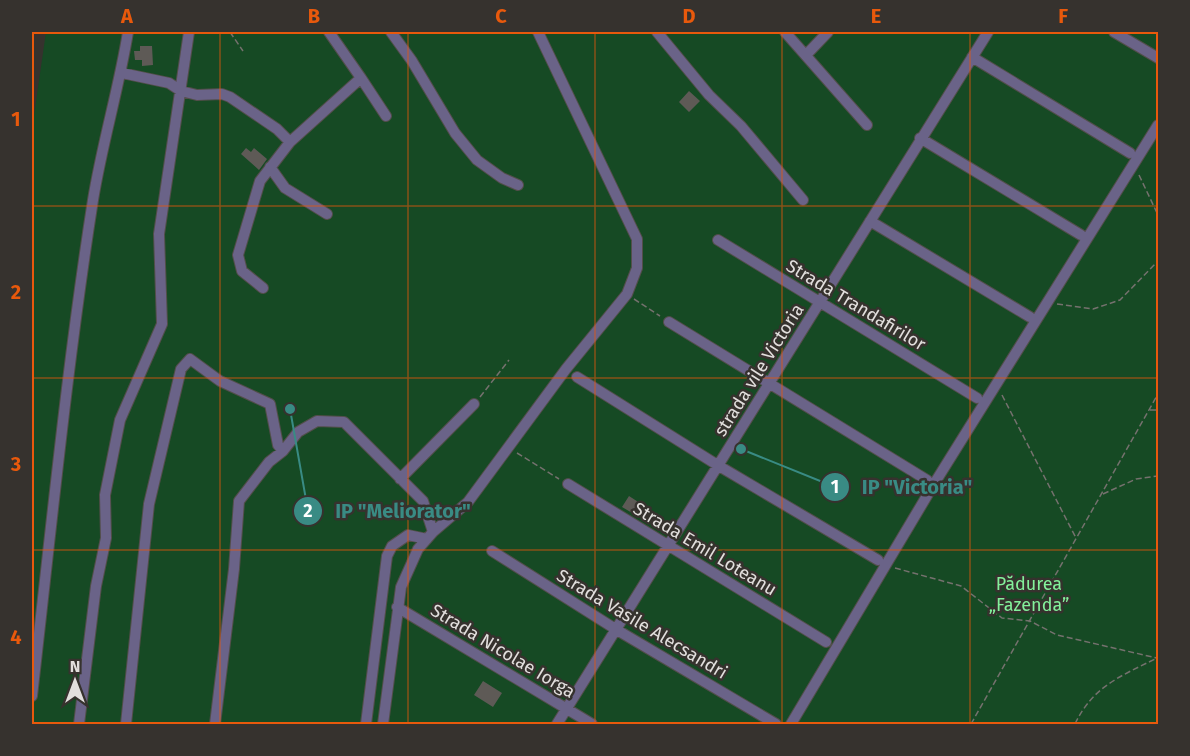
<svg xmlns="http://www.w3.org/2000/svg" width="1190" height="756" font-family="'Fira Sans',sans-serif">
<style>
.green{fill:#164a24}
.building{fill:#5e5a56}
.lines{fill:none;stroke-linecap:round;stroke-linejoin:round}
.minor-casing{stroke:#524e4a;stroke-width:12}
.path{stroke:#75716e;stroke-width:1.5;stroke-dasharray:6 3;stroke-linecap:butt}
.minor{stroke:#6a6388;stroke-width:10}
.grid{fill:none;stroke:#e8590c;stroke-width:1.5;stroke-opacity:0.55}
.labels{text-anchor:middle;stroke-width:5;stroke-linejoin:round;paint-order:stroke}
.street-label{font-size:18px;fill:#e2dfdd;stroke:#36322e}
.park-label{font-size:18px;fill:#83f19b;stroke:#36322e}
.leader{fill:none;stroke:#398b84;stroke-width:2}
.callout-dot{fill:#398b84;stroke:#36322e;stroke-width:2}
.mark-label{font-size:18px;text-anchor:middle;font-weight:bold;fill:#fff}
.callout-label{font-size:20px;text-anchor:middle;font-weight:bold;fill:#398b84;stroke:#36322e;stroke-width:5;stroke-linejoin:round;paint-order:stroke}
.neatline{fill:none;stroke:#e8590c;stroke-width:2}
.grid-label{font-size:20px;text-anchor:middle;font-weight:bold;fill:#e8590c}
</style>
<rect width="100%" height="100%" fill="#36322e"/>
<path class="green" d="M46 32H1158V724H32V129Z"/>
<path class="building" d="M140 46H152L153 65 142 66V60H135L134 51H140Z
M689 91 700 101 689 112 679 102Z
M246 148 251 152 254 148 267 159 259 170 241 154Z
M629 496 646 507 639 517 622 507Z
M483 681 502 693 493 707 474 695Z"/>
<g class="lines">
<defs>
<path id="minor" d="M391 32 412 61 455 133 477 160 502 178 518 185
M657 32 709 95 741 126 803 200
M785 32 867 125
M1114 32 1158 58
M806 55 828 32
M972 57 1130 153
M122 73 169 83 181 91 197 95 222 94 230 97 277 129 290 142
M361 78 386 116
M920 138 1081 235
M270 167 285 188 327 214
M870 221 1030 317
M718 240 977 398
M263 288 242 271 238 255 260 181 290 142 361 78 329 32
M669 322 927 480
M577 377 719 466 878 560
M400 479 474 404
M568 484 826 642
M492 551 617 630 776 724
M397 607 592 724
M32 696C51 531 67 365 93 200 102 144 119 88 128 32
M79 724 96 586 106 538 105 495 120 420 162 324 159 234 189 32
M126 724 149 504 181 369 190 359 220 381 270 404 278 445 283 451
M215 724 234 569 239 501 269 462 283 451 298 432 317 421 344 422 423 501 433 532
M366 724 387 556 392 546 408 535 427 539
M383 724 401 587 418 549 433 532 468 502 566 369 627 294 637 268V239L538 32
M557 724 988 32
M791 724 934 484 1158 125"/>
</defs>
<use href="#minor" class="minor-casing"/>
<path class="path" d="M230 32 243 51
M1139 175 1158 215
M634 299 660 316
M1057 304 1093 309 1120 300 1158 261
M1002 395 1076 538
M480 397 509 360
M1150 410H1158
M517 453 559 479
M1103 494 1136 479 1158 476
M895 568 961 586 1002 618 1030 621 1057 635 1157 658
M971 724 1158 394
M1075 724C1093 686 1121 676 1157 658L1158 655"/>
<use href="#minor" class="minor"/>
</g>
<path class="grid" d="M220 32V724M408 32V724M595 32V724M782 32V724M970 32V724M32 206H1158M32 378H1158M32 550H1158"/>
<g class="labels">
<g class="street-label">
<text transform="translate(856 305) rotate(31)" y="6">Strada Trandafirilor</text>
<text transform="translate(759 370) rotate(-58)" y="6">strada vile Victoria</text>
<text transform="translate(705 549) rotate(31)" y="6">Strada Emil Loteanu</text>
<text transform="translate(642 624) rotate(31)" y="6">Strada Vasile Alecsandri</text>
<text transform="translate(503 651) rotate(31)" y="6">Strada Nicolae Iorga</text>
</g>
<g class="park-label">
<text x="1029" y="590">Pădurea<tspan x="1029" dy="21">„Fazenda”</tspan></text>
</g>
</g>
<path class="leader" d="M741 449L835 487M290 409L308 511"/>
<g class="callout-dot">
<circle cx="741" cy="449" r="6"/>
<circle cx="290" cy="409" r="6"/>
<circle cx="835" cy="487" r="15"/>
<circle cx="308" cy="511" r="15"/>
</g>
<g class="mark-label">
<text x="835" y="493">1</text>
<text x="308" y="517">2</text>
</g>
<g class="callout-label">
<text x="917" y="494">IP "Victoria"</text>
<text x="403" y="518">IP "Meliorator"</text>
</g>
<rect width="1190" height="756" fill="none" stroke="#36322e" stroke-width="66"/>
<g transform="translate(75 681)" stroke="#36322e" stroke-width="4.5" paint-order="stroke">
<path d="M0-4.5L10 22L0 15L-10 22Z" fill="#e2dfdd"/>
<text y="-9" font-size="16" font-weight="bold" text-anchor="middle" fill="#e2dfdd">N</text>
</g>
<rect x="33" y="33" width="1124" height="690" class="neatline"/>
<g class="grid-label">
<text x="127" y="23">A</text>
<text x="314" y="23">B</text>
<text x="501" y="23">C</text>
<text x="689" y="23">D</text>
<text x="876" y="23">E</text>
<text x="1063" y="23">F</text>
<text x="16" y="126">1</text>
<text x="16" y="299">2</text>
<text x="16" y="471">3</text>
<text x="16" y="644">4</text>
</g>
</svg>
